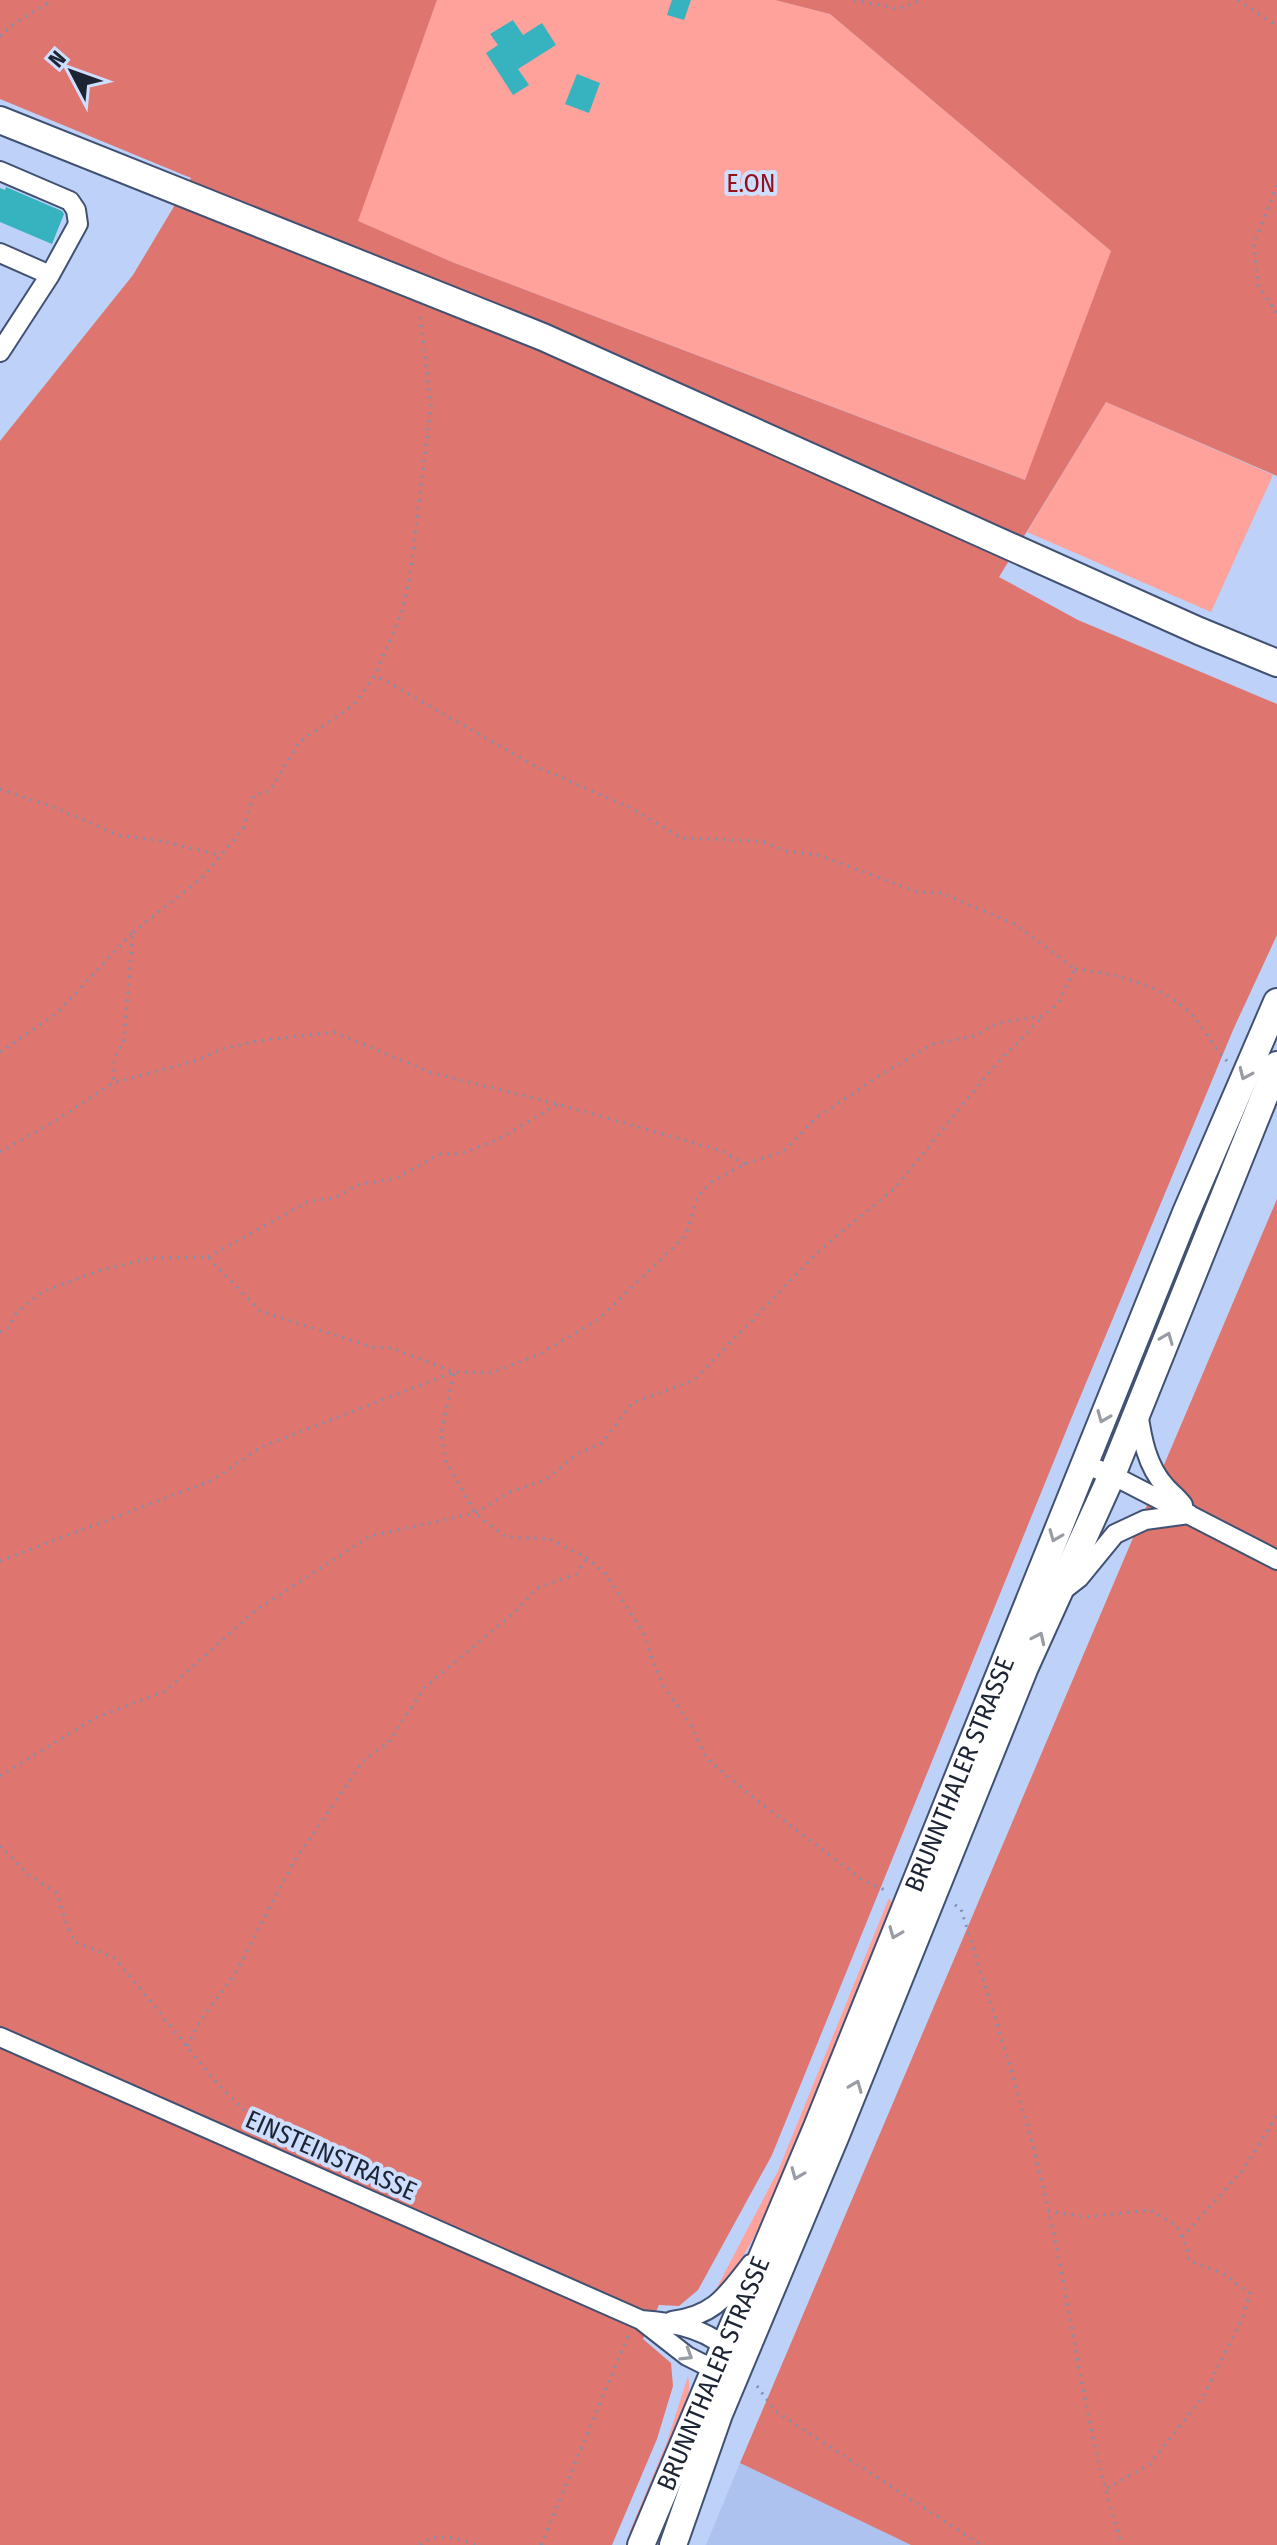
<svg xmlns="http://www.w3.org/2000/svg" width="1277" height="2545" font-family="'Fira Sans Condensed',sans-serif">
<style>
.built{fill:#adc2ee}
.green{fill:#fea29b}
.forest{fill:#de756f}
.building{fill:#37b3bf}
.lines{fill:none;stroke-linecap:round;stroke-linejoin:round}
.street-casing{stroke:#415172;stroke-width:22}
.secondary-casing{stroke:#415172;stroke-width:30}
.path{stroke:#8190ad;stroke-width:3;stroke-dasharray:2 6;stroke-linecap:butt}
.street{stroke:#fff;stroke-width:18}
.secondary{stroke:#fff;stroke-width:26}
.oneway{stroke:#999ca3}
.labels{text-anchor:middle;stroke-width:8;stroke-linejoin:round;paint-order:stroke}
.park-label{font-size:26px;fill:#94111c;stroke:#cedefe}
.street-label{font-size:26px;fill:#1d2433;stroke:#cedefe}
</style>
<rect width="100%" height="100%" fill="#bed1f8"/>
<path class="built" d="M740 2463 911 2545H706Z"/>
<path class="green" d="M437 0H775L830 14 1111 251 1026 480 452 262 357 221Z
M1106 402 1273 475 1211 612 1027 532Z
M889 1898 894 1906 768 2212 732 2276 713 2295 778 2171Z
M688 2376C696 2412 651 2499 636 2536L629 2533 667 2442Z"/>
<path class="forest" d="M0 0H437L358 221 452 262 1025 480 1111 251 830 14 775 0H1277V476L1106 402 999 577 1078 620 1277 704V935L1233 1030 1071 1419 772 2155 698 2290 679 2306 659 2305 643 2339 671 2363 673 2386 657 2439 612 2545H0V441L133 275 191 178 0 99Z
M1277 1199V2545H911L740 2463Z"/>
<path class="building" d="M672 0H691L684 20 667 15Z
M513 20 523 35 542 23 556 45 518 69 529 85 513 95 486 53 498 45 490 34Z
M577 74 600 83 589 113 565 104Z
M6 187 62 211 64 214 52 244 0 222V188L5 190Z"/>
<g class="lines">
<defs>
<path id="street" d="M0 171 70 201 76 210 78 224 50 275 0 352
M0 253 50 275
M1138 1412C1142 1439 1147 1466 1165 1486 1171 1493 1178 1498 1183 1505
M1084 1464 1112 1475 1277 1560
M1061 1592 1079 1578 1115 1534 1145 1520 1189 1514
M0 2037 641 2320 687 2356 715 2370 725 2368
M641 2320C671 2322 709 2328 730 2353
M672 2321C715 2315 726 2296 751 2264"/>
<g id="secondary">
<path d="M0 120 543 337 1199 631 1277 663"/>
<path id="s1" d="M641 2545 817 2127 1185 1215 1277 1002"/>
<path d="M673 2545 719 2414 836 2135 1025 1667 1112 1475 1277 1065"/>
</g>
</defs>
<use href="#street" class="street-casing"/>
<use href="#secondary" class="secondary-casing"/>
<path class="path" d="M854 0 898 9 923 0
M1238 0 1277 26
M0 36 15 23 53 0
M1277 185 1254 244 1258 285 1277 314
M0 789 61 810 118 835 161 841 219 855
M133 932 202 878 243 829 254 795 270 791 299 742 354 705 375 675 402 612 410 576 431 406 420 314
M1075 969C1114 973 1167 986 1194 1017 1206 1031 1215 1050 1228 1062
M0 1052 57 1013 133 932 124 1040 115 1058 113 1083
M0 1152 55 1121 113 1083 198 1060 221 1049 257 1041 334 1032 432 1073 558 1104 722 1151 745 1164
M208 1257 309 1201 335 1198 357 1185 396 1178 440 1154H460L499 1139 558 1104
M0 1332 8 1328 17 1312 42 1292 98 1271 151 1258 208 1257 260 1311 372 1347 392 1348 454 1372 441 1435 446 1461 475 1513 506 1537 550 1539 587 1558 606 1574 645 1636 651 1656 663 1685 691 1725 706 1758 746 1792 864 1881 887 1891
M0 1561 213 1480 261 1447 454 1372 491 1373 538 1355 599 1319 686 1235 697 1198 711 1182 745 1164 784 1151 816 1118 879 1076 933 1044 974 1036 998 1023 1043 1016 1058 1003 1075 969 1015 924 941 893 918 892 818 855 786 851 761 841 682 838 633 809 535 766 375 675
M0 1776 93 1719 165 1691 256 1610 370 1536 475 1513 512 1491 543 1481 579 1453 602 1443 632 1403 694 1380 821 1249 895 1188 991 1070 1043 1016
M0 1846 29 1875 57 1893 67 1925 75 1942 115 1958 216 2082 251 2117 257 2129
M955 1905 961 1909C992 2009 1026 2110 1049 2212 1074 2323 1086 2437 1122 2545
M187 2046 200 2021 235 1974 293 1863 363 1761 389 1742 424 1688 517 1610 537 1588 576 1574 587 1558
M1048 2211 1086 2217 1150 2210 1177 2226 1187 2248 1189 2261 1222 2273 1250 2293 1242 2319 1204 2395 1150 2464 1106 2489
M1182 2237 1244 2169 1277 2115
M757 2386 775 2411 981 2545
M420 2545C435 2531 459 2538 476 2545
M541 2545 628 2336"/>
<use href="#street" class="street"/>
<use href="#secondary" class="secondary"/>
</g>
<defs><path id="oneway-chevron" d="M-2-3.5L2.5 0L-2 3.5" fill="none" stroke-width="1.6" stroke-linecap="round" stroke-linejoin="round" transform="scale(2)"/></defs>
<g class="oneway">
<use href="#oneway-chevron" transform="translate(1245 1074) rotate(114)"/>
<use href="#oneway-chevron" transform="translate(1167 1338) rotate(-68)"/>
<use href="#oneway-chevron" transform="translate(1103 1417) rotate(112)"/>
<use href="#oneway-chevron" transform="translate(1055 1536) rotate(112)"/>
<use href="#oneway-chevron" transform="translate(1039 1638) rotate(-65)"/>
<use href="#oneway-chevron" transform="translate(895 1933) rotate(112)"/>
<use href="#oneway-chevron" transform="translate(856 2086) rotate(-68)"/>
<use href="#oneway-chevron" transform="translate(797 2174) rotate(112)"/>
<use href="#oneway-chevron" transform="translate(687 2355) rotate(32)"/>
</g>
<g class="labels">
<g class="park-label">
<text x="751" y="192">E.ON</text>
</g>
<g class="street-label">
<text dy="9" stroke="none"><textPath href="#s1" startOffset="834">BRUNNTHALER STRASSE</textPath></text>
<text transform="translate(331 2155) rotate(24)" y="9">EINSTEINSTRASSE</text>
<text dy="9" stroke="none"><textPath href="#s1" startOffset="186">BRUNNTHALER STRASSE</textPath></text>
</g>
</g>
<g transform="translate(72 72) rotate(311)" stroke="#cedefe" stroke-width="6" paint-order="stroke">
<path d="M0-6L14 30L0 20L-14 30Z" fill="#1d2433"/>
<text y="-12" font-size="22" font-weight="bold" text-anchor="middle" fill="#1d2433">N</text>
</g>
</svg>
